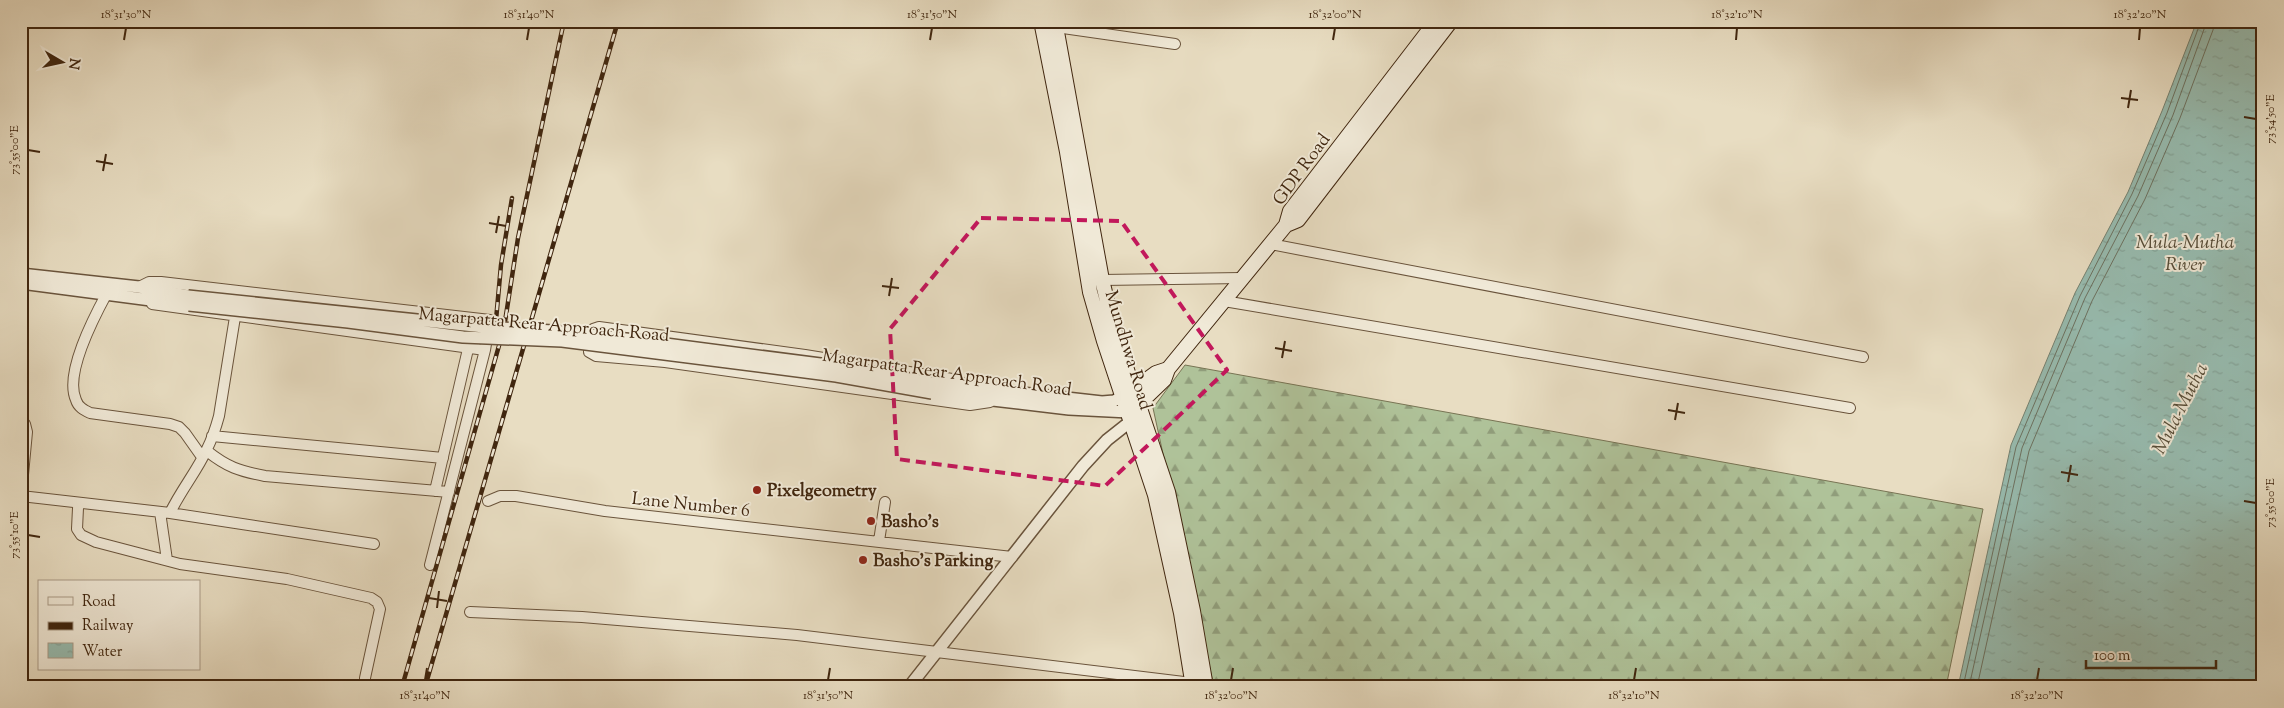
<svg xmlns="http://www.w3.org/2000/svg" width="2284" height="708" font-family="'Sorts Mill Goudy',serif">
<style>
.forest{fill:url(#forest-firs);stroke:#787454}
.water{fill:url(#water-ripples);stroke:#748070}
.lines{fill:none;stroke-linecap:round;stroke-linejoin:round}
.shore{stroke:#6c7160;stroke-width:1}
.minor-casing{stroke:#6a543c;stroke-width:12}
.tertiary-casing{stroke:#6a543c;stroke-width:14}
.secondary-casing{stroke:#40260f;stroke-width:16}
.minor{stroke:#f0e9d7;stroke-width:10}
.tertiary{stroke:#f0e9d7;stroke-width:11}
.secondary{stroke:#f0e9d7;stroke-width:14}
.rail-casing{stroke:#40260f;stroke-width:4.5}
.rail{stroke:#f0e9d7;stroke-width:2.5;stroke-dasharray:8;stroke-linecap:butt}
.tertiary-bridge-casing{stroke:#6a543c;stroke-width:14;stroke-linecap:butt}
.tertiary-bridge{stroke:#f0e9d7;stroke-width:11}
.marked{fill:none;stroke:#c2185b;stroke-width:4;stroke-dasharray:10 6;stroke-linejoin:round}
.ticks{fill:none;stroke:#40260f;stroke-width:2}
.poi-dot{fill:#8f2418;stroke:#f0e9d7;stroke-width:2}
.labels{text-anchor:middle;stroke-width:4;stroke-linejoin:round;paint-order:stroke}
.street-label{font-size:18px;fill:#40260f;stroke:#f0e9d7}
.poi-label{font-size:18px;font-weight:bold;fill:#40260f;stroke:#f0e9d7;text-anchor:start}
.water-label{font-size:19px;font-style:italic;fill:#564c37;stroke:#f0e9d7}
.neatline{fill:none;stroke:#40260f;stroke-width:2}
.ticks-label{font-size:12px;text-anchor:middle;fill:#40260f}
</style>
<defs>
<pattern id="forest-firs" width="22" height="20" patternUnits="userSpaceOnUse" patternTransform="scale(1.25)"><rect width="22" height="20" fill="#afc299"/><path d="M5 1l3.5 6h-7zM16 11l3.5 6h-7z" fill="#909d7b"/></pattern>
<pattern id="water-ripples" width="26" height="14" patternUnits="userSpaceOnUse" patternTransform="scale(1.25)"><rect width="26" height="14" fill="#97bcb0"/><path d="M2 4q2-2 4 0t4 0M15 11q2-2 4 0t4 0" fill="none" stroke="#83a196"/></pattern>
</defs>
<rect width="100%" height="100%" fill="#e8ddc2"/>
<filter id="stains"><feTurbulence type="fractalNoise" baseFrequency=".004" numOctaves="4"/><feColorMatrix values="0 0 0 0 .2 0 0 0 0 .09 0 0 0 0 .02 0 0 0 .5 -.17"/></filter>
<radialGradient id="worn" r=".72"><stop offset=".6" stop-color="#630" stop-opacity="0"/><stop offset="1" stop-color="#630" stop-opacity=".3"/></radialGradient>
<path class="forest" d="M1185 365 1983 509 1946 687H1214L1153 408Z"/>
<path class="water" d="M2197 21H2263V687H1958L2011 445 2075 293 2128 192 2162 111Z"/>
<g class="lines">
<path class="shore" d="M1963 687 2016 447 2080 296 2132 194 2167 113 2201 21
M1969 687 2022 448 2085 298 2138 196 2173 115 2207 21
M1977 687 2029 451 2092 301 2145 199 2180 118 2213 30 2215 21"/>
<defs>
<path id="minor" d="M1056 27 1175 44
M1270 244 1863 357
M1102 280 1242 278
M139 287 149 282H161L490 320 485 350 430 565
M107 293C94 317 64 374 76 400 78 407 84 410 90 413L170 424 179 427 185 433 202 457
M21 300 22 298
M1224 301 1850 408
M152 304 485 350
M966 384 952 379 805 355 599 327 593 329 589 349V352L596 356 665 362 970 405 990 402
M21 422 25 424 27 432 21 496
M212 436 443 458
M207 451C227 467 239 471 265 476L449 492
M435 491 468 349
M21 496 170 513 374 544
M488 501 500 496H516L605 511 1012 557
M78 508 77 529 81 535 96 542 180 564 287 579 371 598 377 602 380 609 365 678V687
M160 512 167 560
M170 513C181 490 197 471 207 449 212 439 216 427 219 416L235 317
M879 541 885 502
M470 612 582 617 797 635 1192 683"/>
<path id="tertiary" d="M21 274 139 287 188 296
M21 283 189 305
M932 383 1102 402 1114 401 1129 393
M932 393 1069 409 1129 412 1134 408
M909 687 1083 466 1107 440 1131 421"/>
<path id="secondary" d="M1041 21 1067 152 1090 292 1104 341 1155 495 1181 613 1193 687
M1055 21 1102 280 1116 337 1168 492 1193 611 1206 687
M1286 225 1298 220 1451 21
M1134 389 1156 373 1168 369
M1139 404 1164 380 1168 369 1286 225 1290 211 1436 21"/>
</defs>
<use href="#minor" class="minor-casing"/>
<use href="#tertiary" class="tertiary-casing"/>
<use href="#secondary" class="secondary-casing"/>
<use href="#minor" class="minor"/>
<use href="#tertiary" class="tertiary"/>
<use href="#secondary" class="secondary"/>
<defs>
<path id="rail" d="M494 342 501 265 512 198
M402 687 504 328 518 238 564 21
M425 687 618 21"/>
</defs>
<use href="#rail" class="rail-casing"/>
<use href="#rail" class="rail"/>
<defs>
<path id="tertiary-bridge" d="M188 296 484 327 553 331 635 340 836 366 932 383
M189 305 348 322 463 337 562 341 836 376 932 393"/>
</defs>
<use href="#tertiary-bridge" class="tertiary-bridge-casing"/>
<use href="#tertiary-bridge" class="tertiary-bridge"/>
</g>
<path class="marked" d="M981 218 1121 221 1227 370 1105 486 897 459 890 329Z"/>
<path class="ticks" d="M124 40 126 28M527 40 529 28M930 40 932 28M1333 40 1335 28M1736 40 1737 28M2139 40 2140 28M2121 98 2138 100M2128 108 2131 90M2244 117 2256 119M28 150 40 152M96 161 113 164M103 171 106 154M489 223 506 226M496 233 499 216M882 286 899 288M889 296 892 278M1275 348 1292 351M1282 358 1285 341M1668 410 1685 413M1675 420 1678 403M2061 472 2078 475M2068 482 2071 465M2244 501 2256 503M28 535 40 537M429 598 447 601M437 608 439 591M425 680 427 668M828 680 830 668M1231 680 1233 668M1634 680 1636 668M2037 680 2039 668"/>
<g class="poi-dot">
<circle cx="757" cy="490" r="5"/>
<circle cx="871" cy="521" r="5"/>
<circle cx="863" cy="560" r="5"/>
</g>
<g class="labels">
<g class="street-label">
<text transform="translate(1301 169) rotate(-54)" y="6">GDP Road</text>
<text transform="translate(544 324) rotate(5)" y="6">Magarpatta Rear Approach Road</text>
<text transform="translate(1129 350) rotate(73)" y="6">Mundhwa Road</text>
<text transform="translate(947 372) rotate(8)" y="6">Magarpatta Rear Approach Road</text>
<text transform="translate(691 504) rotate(6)" y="6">Lane Number 6</text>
</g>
<g class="poi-label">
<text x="767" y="496">Pixelgeometry</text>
<text x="881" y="527">Basho's</text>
<text x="873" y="566">Basho's Parking</text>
</g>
<g class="water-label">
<text x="2185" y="248">Mula-Mutha<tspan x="2185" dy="22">River</tspan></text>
<text transform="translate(2179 408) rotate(-63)" y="7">Mula-Mutha</text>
</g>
</g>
<rect width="2284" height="708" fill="none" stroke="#e8ddc2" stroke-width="55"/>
<rect x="38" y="580" width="162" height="90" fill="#f0e9d7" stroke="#aa9b87"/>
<rect x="48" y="597" width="25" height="8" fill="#f0e9d7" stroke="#aa9b87"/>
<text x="82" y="606" font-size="15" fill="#40260f">Road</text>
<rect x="48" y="622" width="25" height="8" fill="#40260f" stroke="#aa9b87"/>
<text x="82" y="630" font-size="15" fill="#40260f">Railway</text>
<rect x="48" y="643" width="25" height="15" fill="url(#water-ripples)" stroke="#aa9b87"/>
<text x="82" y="656" font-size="15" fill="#40260f">Water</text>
<g transform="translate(62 62) rotate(99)" stroke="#f0e9d7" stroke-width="4" paint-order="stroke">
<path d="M0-4L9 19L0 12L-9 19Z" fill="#40260f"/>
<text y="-8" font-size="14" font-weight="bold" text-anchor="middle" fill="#40260f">N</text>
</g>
<path d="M2086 660v8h130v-8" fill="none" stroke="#40260f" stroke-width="2.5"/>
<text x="2094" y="660" font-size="15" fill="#40260f" stroke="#f0e9d7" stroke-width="4" paint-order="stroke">100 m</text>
<rect x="28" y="28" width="2228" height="652" class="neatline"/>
<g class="ticks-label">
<text x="126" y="18">18°31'30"N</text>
<text x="529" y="18">18°31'40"N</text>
<text x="932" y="18">18°31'50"N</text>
<text x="1335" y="18">18°32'00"N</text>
<text x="1737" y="18">18°32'10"N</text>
<text x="2140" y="18">18°32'20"N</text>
<text transform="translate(2270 119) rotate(-90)" y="4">73°54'50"E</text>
<text transform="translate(14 150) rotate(-90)" y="4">73°55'00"E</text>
<text transform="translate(2270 503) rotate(-90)" y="4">73°55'00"E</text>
<text transform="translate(14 535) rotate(-90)" y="4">73°55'10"E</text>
<text x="425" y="699">18°31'40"N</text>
<text x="828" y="699">18°31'50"N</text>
<text x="1231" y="699">18°32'00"N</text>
<text x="1634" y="699">18°32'10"N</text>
<text x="2037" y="699">18°32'20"N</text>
</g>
<rect width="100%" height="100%" filter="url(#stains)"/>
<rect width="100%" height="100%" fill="url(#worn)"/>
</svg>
